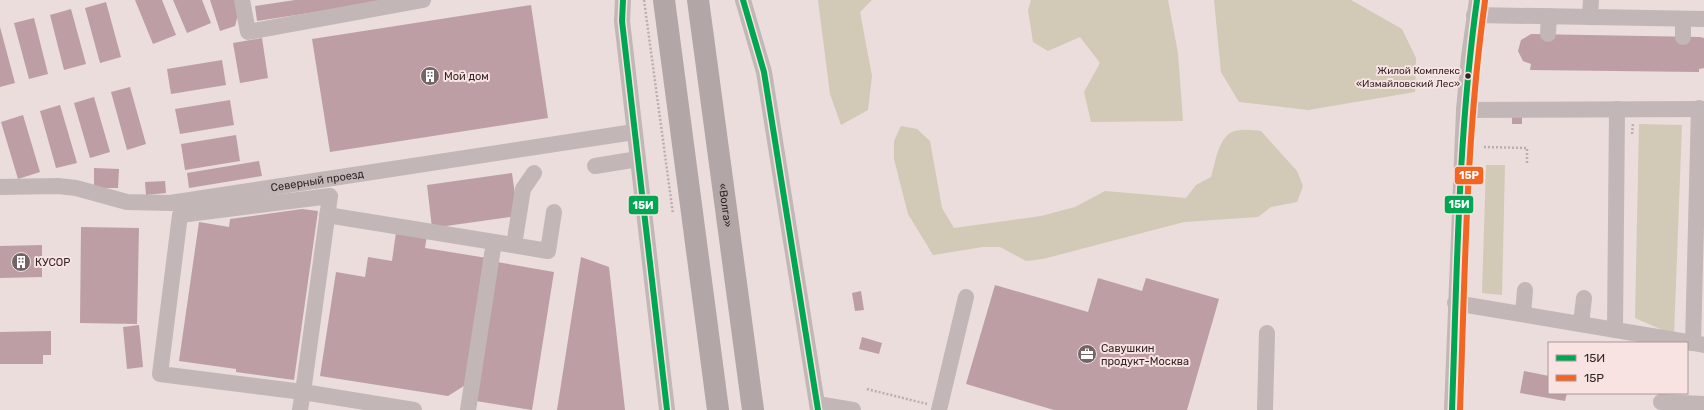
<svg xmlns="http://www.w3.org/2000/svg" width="1704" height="410" font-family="Rubik,sans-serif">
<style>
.green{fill:#d2c9b6}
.building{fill:#bd9ea4}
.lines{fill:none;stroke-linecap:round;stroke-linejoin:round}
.path{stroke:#bbaeaf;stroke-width:2.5;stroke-dasharray:2 2;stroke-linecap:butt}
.minor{stroke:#c2b6b6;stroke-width:16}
.highway{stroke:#b3a6a6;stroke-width:22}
.bus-1-casing{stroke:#f8e3e2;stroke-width:9}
.bus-2-casing{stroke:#f8e3e2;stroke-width:9}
.bus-1{stroke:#00a651;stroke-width:6}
.bus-2{stroke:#f26522;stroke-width:6}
.bus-dot{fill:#322527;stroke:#f8e3e2;stroke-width:1.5}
.labels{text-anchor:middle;stroke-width:4;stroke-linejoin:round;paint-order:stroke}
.bus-label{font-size:10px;fill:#322527;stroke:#f8e3e2;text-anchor:end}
.poi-label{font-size:11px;fill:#322527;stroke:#f8e3e2;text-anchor:start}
.street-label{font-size:11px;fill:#322527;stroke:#f8e3e2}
.line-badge{stroke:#f8e3e2;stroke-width:1.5}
.badge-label{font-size:11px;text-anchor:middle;font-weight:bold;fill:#fff}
</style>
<rect width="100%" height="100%" fill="#eadddc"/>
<path class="green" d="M818 0H872L860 12 872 76 868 110 841 125 830 94Z
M1031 0H1168L1178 53 1183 121 1091 122 1084 92 1100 63 1080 37 1048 51 1033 42 1028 10Z
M1214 0H1351L1402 29 1416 58 1415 92 1308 110 1239 102 1221 72Z
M1639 124 1682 125 1674 335 1635 318Z
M901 126 917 129 930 141 942 208 954 228 1041 216 1075 207 1105 191 1186 198 1196 185 1211 177C1215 164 1218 141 1230 133 1238 128 1252 130 1261 131L1297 171 1303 186 1297 202 1271 207 1258 217 1184 222 1043 259 1026 261 1000 247H983L933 255 908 214 894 159V141Z
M1486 165H1505L1502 295 1482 293Z"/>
<path class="building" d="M135 0H162L176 35 153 44Z
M173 0H202L211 23 187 33Z
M210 0H237L239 11 235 26 220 31Z
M295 0H388V1L257 21 255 6Z
M106 2 121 57 100 63 85 8Z
M531 5 548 118 330 152 312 39Z
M71 9 86 64 64 70 50 15Z
M34 18 48 74 29 79 14 23Z
M0 27 15 83 0 87Z
M1531 34 1700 37 1704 38V68L1699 69V72L1530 70 1531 64 1523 61 1518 51 1521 40Z
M262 38 268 78 240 83 233 43Z
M222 60 226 85 171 94 167 69Z
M130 87 146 144 127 150 111 92Z
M94 97 110 152 90 158 74 103Z
M230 100 234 125 180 134 175 109Z
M60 105 77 163 56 168 40 111Z
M23 115 40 172 18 179 1 122Z
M1512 115H1522V124H1512Z
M236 135 240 161 185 170 181 144Z
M259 161 262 176 189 188 187 173Z
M94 168 119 169 118 188H94Z
M512 173 518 216 432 228 427 185Z
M165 181 166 193 146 195 145 182Z
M302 209 318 211 294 380 236 372V369L179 361 199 222 229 227 230 219Z
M397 225 428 229 425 248 487 258 467 384 448 396 320 376 336 272 365 277 368 257 392 261Z
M81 227 139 228 137 324 80 323Z
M42 245V277L0 278V246Z
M581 257 609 267 625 410H557Z
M497 262 554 272 532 410 476 401Z
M1098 278 1142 291 1146 278 1219 299 1187 410H1054L966 384 995 285 1088 312Z
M861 291 864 310 855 311 852 293Z
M139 325 143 367 127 369 123 327Z
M51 331V355H43V364H0V332Z
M862 337 882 343 879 354 859 349Z
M1524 371 1549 376V393H1567L1565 401 1520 393Z"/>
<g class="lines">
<path class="path" d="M644 0 673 214
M1632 134 1633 123
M1484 147 1527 148V164
M867 389 927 404"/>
<g class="minor">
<path d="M242 0 248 32 423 0"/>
<path d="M623 0 622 21 667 410"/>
<path d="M743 0 764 72 818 410"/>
<path d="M1474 15 1704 19"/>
<path d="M1590 17 1591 0"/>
<path d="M1548 34 1549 16"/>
<path d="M1683 37V19"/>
<path d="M1699 108 1693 343 1704 345"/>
<path d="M1464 110 1704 109"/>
<path d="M595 166 638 159"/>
<path id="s1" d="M0 187 58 186 76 188 127 202 170 203 634 132"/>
<path d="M327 215 494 242 468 410"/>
<path d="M494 242 548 251 554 212"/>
<path d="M514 245 523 189 534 173"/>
<path d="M1455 303 1693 343"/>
<path d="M1523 314 1525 290"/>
<path d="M1581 324 1584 298"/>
<path d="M1615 330 1617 109"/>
<path d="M1661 402 1704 404"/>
<path d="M817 404 853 410"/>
<path d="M300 410 303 392 330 196 180 215 160 374 303 392 414 410"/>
<path d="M939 410 966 297"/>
<path d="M1265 410 1267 333"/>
<path d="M1452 410 1464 110 1469 57 1477 0"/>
</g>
<g class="highway">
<path d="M664 0 718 410"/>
<path id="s2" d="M698 0 753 410"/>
</g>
<defs>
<path id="bus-1" d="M623 0 622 21 667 410
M743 0 764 72 818 410
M1452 410C1457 273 1458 136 1477 0"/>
<path id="bus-2" d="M1460 410C1465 274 1466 136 1485 1"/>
</defs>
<use href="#bus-1" class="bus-1-casing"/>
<use href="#bus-2" class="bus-2-casing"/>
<use href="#bus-1" class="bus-1"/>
<use href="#bus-2" class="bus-2"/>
</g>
<defs>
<symbol id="building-disc" viewBox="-11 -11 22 22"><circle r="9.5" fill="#726566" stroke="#f8e3e2"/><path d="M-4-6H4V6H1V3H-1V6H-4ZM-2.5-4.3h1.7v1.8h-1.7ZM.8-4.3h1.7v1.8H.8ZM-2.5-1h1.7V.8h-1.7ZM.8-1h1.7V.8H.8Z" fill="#fff"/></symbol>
<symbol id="office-disc" viewBox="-11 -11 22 22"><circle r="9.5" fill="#726566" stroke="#f8e3e2"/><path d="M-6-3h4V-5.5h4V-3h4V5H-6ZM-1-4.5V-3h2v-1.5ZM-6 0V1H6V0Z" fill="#fff"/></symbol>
</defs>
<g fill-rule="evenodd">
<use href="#building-disc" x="419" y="65" width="22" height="22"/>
<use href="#building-disc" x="10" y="251" width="22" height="22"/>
<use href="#office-disc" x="1076" y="343" width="22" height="22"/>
</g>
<circle class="bus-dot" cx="1468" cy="76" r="3.5"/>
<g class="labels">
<g class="bus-label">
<text x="1460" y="74">Жилой Комплекс<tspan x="1460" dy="13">«Измайловский Лес»</tspan></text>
</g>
<g class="poi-label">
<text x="444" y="80">Мой дом</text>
<text x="35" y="266">КУСОР</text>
<text x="1101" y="352">Савушкин<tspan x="1101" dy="13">продукт-Москва</tspan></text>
</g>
<g class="street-label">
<text dy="4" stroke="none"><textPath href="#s1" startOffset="321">Северный проезд</textPath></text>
<text dy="4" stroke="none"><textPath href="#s2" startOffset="207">«Волга»</textPath></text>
</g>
</g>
<g class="line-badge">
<rect x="1454" y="166" width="30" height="19" rx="4" fill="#f26522"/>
<rect x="1444" y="195" width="30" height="19" rx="4" fill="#00a651"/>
<rect x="628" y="195" width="31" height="20" rx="4" fill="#00a651"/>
</g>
<g class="badge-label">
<text x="1469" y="179">15Р</text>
<text x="1459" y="208">15И</text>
<text x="643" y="209">15И</text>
</g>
<rect x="1548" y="342" width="140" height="52" fill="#f8e3e2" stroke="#a99797"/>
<rect x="1556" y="355" width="20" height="6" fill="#00a651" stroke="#a99797"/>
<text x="1584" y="362" font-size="12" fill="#322527">15И</text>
<rect x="1556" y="375" width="20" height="6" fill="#f26522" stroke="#a99797"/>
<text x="1584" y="382" font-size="12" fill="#322527">15Р</text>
</svg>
